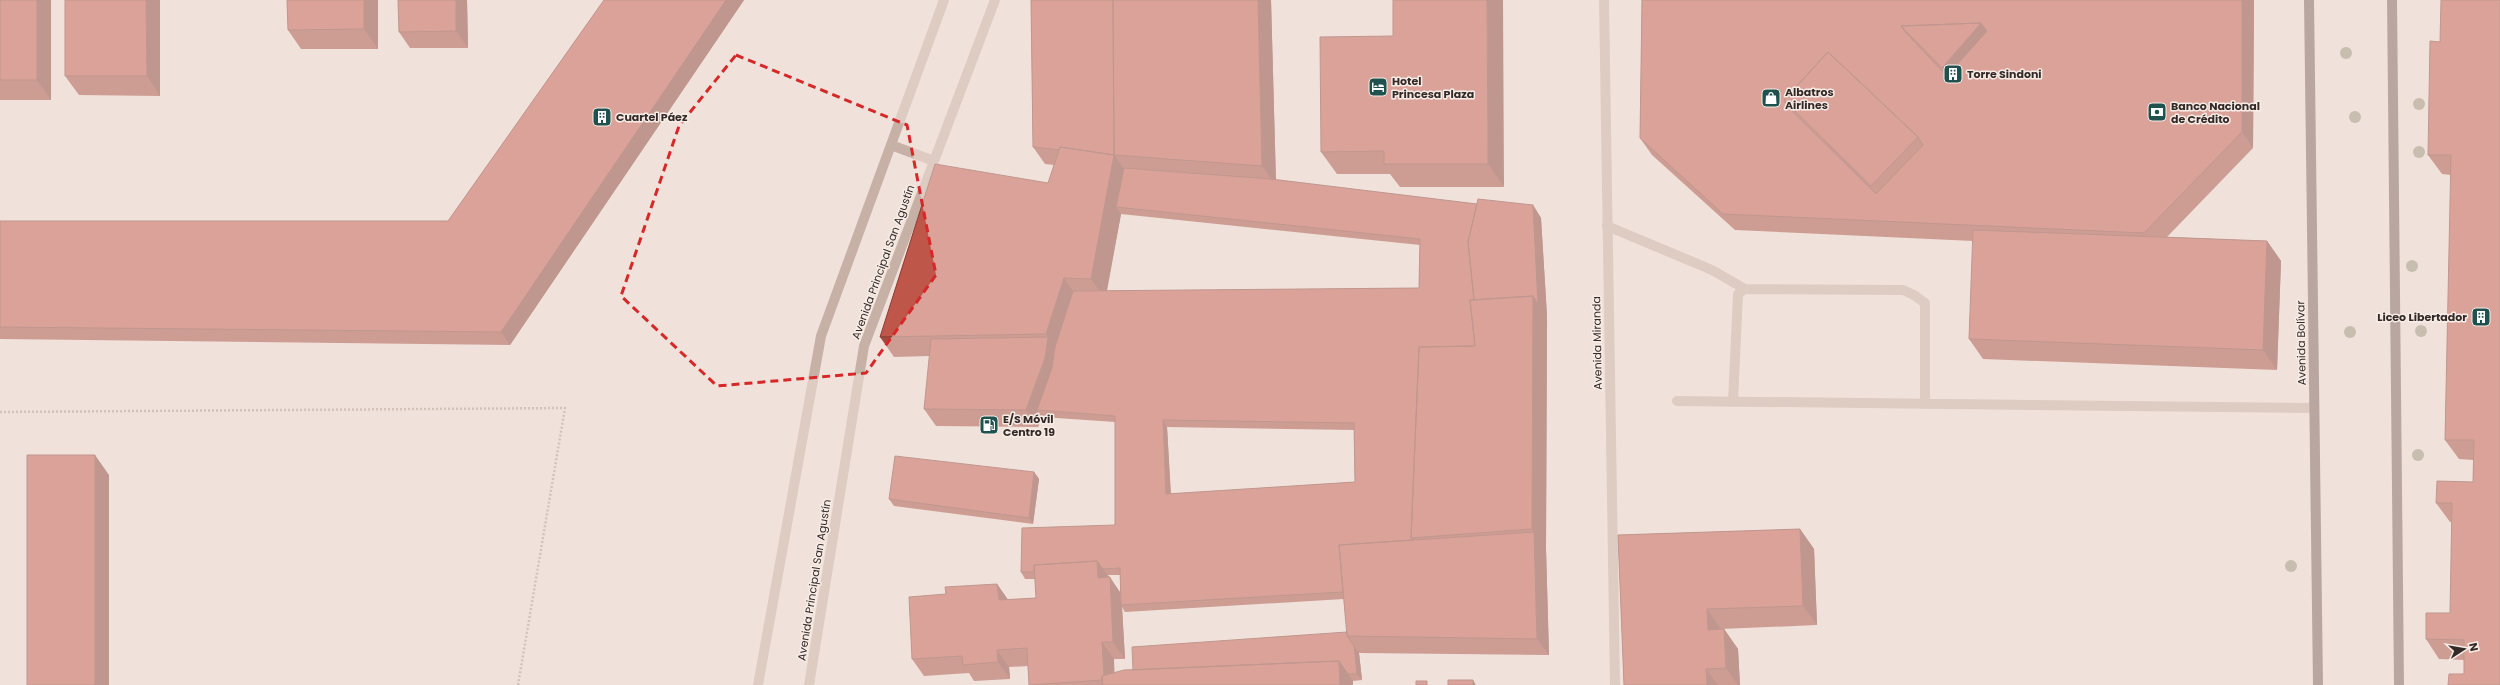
<svg xmlns="http://www.w3.org/2000/svg" width="2500" height="685" font-family="Poppins,sans-serif">
<style>
.lines{fill:none;stroke-linecap:round;stroke-linejoin:round}
.path{stroke:#b29b91;stroke-width:2.5;stroke-dasharray:2 2;stroke-linecap:butt}
.service{stroke:#c7b1a7;stroke-width:10}
.minor{stroke:#c7b1a7;stroke-width:10}
.primary{stroke:#755e59;stroke-width:10}
.tree{fill:#94927a}
.wall{fill:#a34a3f;fill-rule:evenodd}
.shaded-wall{fill:#853c33}
.building{fill:#be5649;stroke:#853c33;fill-rule:evenodd}
.marked{fill:none;stroke:#d62828;stroke-width:3;stroke-dasharray:8 5;stroke-linejoin:round}
.labels{text-anchor:middle;stroke-width:3;stroke-linejoin:round;paint-order:stroke}
.poi-label{font-size:11px;font-weight:bold;fill:#332927;stroke:#f8ede6;text-anchor:start}
.street-label{font-size:11px;fill:#332927;stroke:#f8ede6}
</style>
<rect width="100%" height="100%" fill="#f0e2da"/>
<g class="lines">
<path class="path" d="M0 412 565 408 518 685"/>
<path class="service" d="M1607 226 1712 270 1745 289
M1677 401 2314 408
M1733 402 1738 294 1745 289 1903 290 1914 295 1925 303V404"/>
<path class="minor" d="M1604 0 1615 685
M891 145 934 161
M758 685 821 336 944 0
M809 685 864 346 995 0"/>
<path class="primary" d="M2309 0 2318 685
M2392 0 2399 685"/>
</g>
<g class="tree">
<circle cx="2346" cy="53" r="6"/>
<circle cx="2419" cy="104" r="6"/>
<circle cx="2355" cy="117" r="6"/>
<circle cx="2419" cy="152" r="6"/>
<circle cx="2412" cy="266" r="6"/>
<circle cx="2421" cy="331" r="6"/>
<circle cx="2350" cy="332" r="6"/>
<circle cx="2418" cy="455" r="6"/>
<circle cx="2291" cy="566" r="6"/>
</g>
<path class="wall" d="M0 0H51V100H0Z
M160 0V96L79 95 65 76Z
M287 0H378V49H301L288 30Z
M398 0H467L468 48H410L399 32Z
M604 0H744L510 345 0 339V221H448Z
M1031 0H1271L1276 180 1477 204 1533 205 1541 218 1547 316 1546 549 1549 655 1359 653 1362 680 1353 681V685H1030L1028 666 1009 667 1010 679 974 681 969 673 924 676 912 659 946 594 997 584 1008 600 1036 598 1035 579H1025L1021 572 1115 525V422L1042 417 1038 427 936 426 924 409 930 356 894 357 880 337 1048 183 1054 165 1045 164 1033 147ZM1121 214 1420 245 1419 288 1107 291ZM1167 427 1354 430 1355 482 1171 494ZM1108 575H1120V592L1109 577ZM1344 599 1347 632 1114 673V659H1125L1122 607 1125 612Z
M1393 0 1504 187H1400L1390 174H1337L1321 152 1393 36Z
M1642 0H2254L2253 148 2167 237 2267 241 2281 261 2277 370 1983 359 1969 339 1973 241 1735 230 1652 155 1640 138Z
M2500 0 2464 674V660L2439 659 2426 639 2450 613 2452 522H2450L2436 503 2473 482V460L2459 459 2445 440 2451 175 2442 174 2428 155 2440 42Z
M1034 472 1039 479 1033 524 894 506 889 499Z
M1800 529 1814 549 1817 625 1721 629H1724L1738 649 1740 685H1624L1618 535Z"/>
<path class="shaded-wall" d="M37 0H51V100L37 80Z
M146 0H160V96L147 76Z
M364 0H378V49L364 29Z
M456 0H467L468 48 456 31Z
M726 0H744L510 345 501 332Z
M1258 0H1271L1276 186 1262 166Z
M1487 0H1503L1504 187 1488 164Z
M2242 0H2254L2253 148 2242 132Z
M1981 23 1998 48 1959 93 1942 68Z
M1114 155 1128 175 1116 207 1121 214 1105 299 1091 279Z
M1533 205 1541 218 1547 316 1546 549 1549 655 1537 639 1534 532 1532 529Z
M2267 241 2281 261 2277 370 2263 350Z
M1064 278 1077 297 1060 354 1046 334Z
M1048 337 1060 354 1037 410 1042 417 1038 427 1026 410Z
M1163 420 1167 427 1171 501 1166 494Z
M95 455 109 475V685H95Z
M1034 472 1039 479 1033 524 1029 518Z
M1800 529 1814 549 1817 625 1803 606Z
M1097 561 1109 577 1098 578Z
M1110 577 1121 594V605L1122 607 1125 659 1113 642Z
M997 584 1009 601 999 600Z
M1707 609 1721 629 1708 630Z
M1724 629 1738 649 1740 685H1738L1726 668Z
M1102 642 1114 659 1115 685 1104 680Z
M1354 646 1359 653 1362 680 1357 674Z
M997 650 1009 667 1010 679 998 662Z
M1339 661 1353 681V685H1340Z
M1706 669 1718 685H1707Z
M1473 680 1476 685H1473Z"/>
<path class="building" d="M0 0H37V80H0Z
M65 0H146L147 76H65Z
M287 0H364V29L288 30Z
M398 0H456V31L399 32Z
M604 0H726L501 332 0 327V221H448Z
M1031 0H1113L1114 155 1116 158 1114 155 1060 147 1059 150 1033 147Z
M1113 0H1258L1262 166 1114 155Z
M1393 0H1487L1488 164H1384V151L1321 152 1320 37 1393 36Z
M1642 0H2242V132L2144 233 1723 214 1640 138ZM1981 23 1987 31 1947 76 1906 33 1901 26ZM1828 52 1918 137 1923 145 1876 194 1789 108 1784 100Z
M2441 0H2500V685H2448L2449 674H2464V640L2426 639V613H2450L2452 503H2436L2437 481 2473 482 2474 440H2445L2451 155H2428L2430 41 2440 42Z
M1981 23 1942 68 1901 26Z
M1828 52 1918 137 1871 186 1784 100Z
M1060 147 1114 155 1091 279 1064 278 1046 334 880 337 935 164 1048 183Z
M1124 168 1271 179 1477 204 1468 242 1474 300H1470L1475 346 1419 347 1411 538 1413 540 1339 545 1343 592 1121 605 1120 568 1103 569 1097 561 1034 565V572H1021L1022 528 1115 525V416L1037 410 1052 368 1055 347 1073 291 1419 288 1420 239 1116 207ZM1163 420 1354 423 1355 482 1166 494Z
M1478 199 1533 205 1538 304 1533 296 1474 300 1468 242Z
M1973 230 2267 241 2263 350 1969 339Z
M1533 296 1532 529 1411 538 1419 347 1475 346 1470 300Z
M1048 337 1045 358 1026 410 924 409 931 339Z
M27 455H95V685H27Z
M895 456 1034 472 1029 518 889 499Z
M1800 529 1803 606 1707 609 1708 630 1724 629 1726 668 1706 669 1707 685H1624L1618 535Z
M1534 532 1537 639 1347 636 1339 545Z
M1097 561 1098 578 1110 577 1113 642H1102L1104 675 1102 676V680L1029 685 1027 648 997 650 998 662 963 665 962 656 912 659 909 597 946 594 945 587 997 584 999 600 1036 598 1034 565Z
M1347 632V636L1354 646 1357 674H1348L1339 661 1133 670 1132 647Z
M1339 661 1340 685H1103L1102 676 1124 670Z
M1448 680H1473V685H1448Z
M1416 681H1427V685H1416Z"/>
<path d="M0 0H2500V685H0ZM736 55 907 125 936 275 866 373 717 386 621 296 679 126Z" fill="#f0e2da" fill-opacity=".55" fill-rule="evenodd"/>
<path class="marked" d="M736 55 907 125 936 275 866 373 717 386 621 296 679 126Z"/>
<defs>
<symbol id="building-square" viewBox="-11 -11 22 22"><rect x="-9" y="-9" width="18" height="18" rx="4" fill="#1f524f" stroke="#f8ede6"/><path d="M-4-6H4V6H1V3H-1V6H-4ZM-2.5-4.3h1.7v1.8h-1.7ZM.8-4.3h1.7v1.8H.8ZM-2.5-1h1.7V.8h-1.7ZM.8-1h1.7V.8H.8Z" fill="#fff"/></symbol>
<symbol id="hotel-square" viewBox="-11 -11 22 22"><rect x="-9" y="-9" width="18" height="18" rx="4" fill="#1f524f" stroke="#f8ede6"/><path d="M-6-4.5h1.5V1H6V5H4.5V3h-9V5H-6ZM-4 0a1.8 1.8 0 1 1 3.6 0ZM.5 0V-2.5h3Q6-2.5 6 0Z" fill="#fff"/></symbol>
<symbol id="shop-square" viewBox="-11 -11 22 22"><rect x="-9" y="-9" width="18" height="18" rx="4" fill="#1f524f" stroke="#f8ede6"/><path d="M-5-2.5h2.3a2.7 3.5 0 0 1 5.4 0H5L5.5 6h-11ZM-1.5-2.5h3a1.5 2.3 0 0 0-3 0Z" fill="#fff"/></symbol>
<symbol id="bank-square" viewBox="-11 -11 22 22"><rect x="-9" y="-9" width="18" height="18" rx="4" fill="#1f524f" stroke="#f8ede6"/><path d="M-6-4H6V4H-6ZM0-2.3a2.3 2.3 0 1 0 0 4.6a2.3 2.3 0 1 0 0-4.6Z" fill="#fff"/></symbol>
<symbol id="fuel-square" viewBox="-11 -11 22 22"><rect x="-9" y="-9" width="18" height="18" rx="4" fill="#1f524f" stroke="#f8ede6"/><path d="M-5.5-6h7V0h2V4h1.3V-2.5L3-4.5l.8-.8L6-3V5H2.5V1h-1V6h-7ZM-4.2-4.7v3.2H.2V-4.7Z" fill="#fff"/></symbol>
</defs>
<g fill-rule="evenodd">
<use href="#building-square" x="1942" y="63" width="22" height="22"/>
<use href="#hotel-square" x="1367" y="76" width="22" height="22"/>
<use href="#shop-square" x="1760" y="87" width="22" height="22"/>
<use href="#bank-square" x="2146" y="101" width="22" height="22"/>
<use href="#building-square" x="591" y="106" width="22" height="22"/>
<use href="#building-square" x="2470" y="306" width="22" height="22"/>
<use href="#fuel-square" x="978" y="414" width="22" height="22"/>
</g>
<g class="labels">
<g class="poi-label">
<text x="1967" y="78">Torre Sindoni</text>
<text x="1392" y="85">Hotel<tspan x="1392" dy="13">Princesa Plaza</tspan></text>
<text x="1785" y="96">Albatros<tspan x="1785" dy="13">Airlines</tspan></text>
<text x="2171" y="110">Banco Nacional<tspan x="2171" dy="13">de Crédito</tspan></text>
<text x="616" y="121">Cuartel Páez</text>
<text x="2467" y="321" text-anchor="end">Liceo Libertador</text>
<text x="1003" y="423">E/S Móvil<tspan x="1003" dy="13">Centro 19</tspan></text>
</g>
<g class="street-label">
<text transform="translate(883 262) rotate(-70)" y="4">Avenida Principal San Agustín</text>
<text transform="translate(1597 343) rotate(-91)" y="4">Avenida Miranda</text>
<text transform="translate(2301 343) rotate(-91)" y="4">Avenida Bolívar</text>
<text transform="translate(814 580) rotate(-81)" y="4">Avenida Principal San Agustín</text>
</g>
</g>
<g transform="translate(2464 649) rotate(78)" stroke="#f8ede6" stroke-width="3" paint-order="stroke">
<path d="M0-3L7 15L0 10L-7 15Z" fill="#332927"/>
<text y="-6" font-size="11" font-weight="bold" text-anchor="middle" fill="#332927">N</text>
</g>
</svg>
